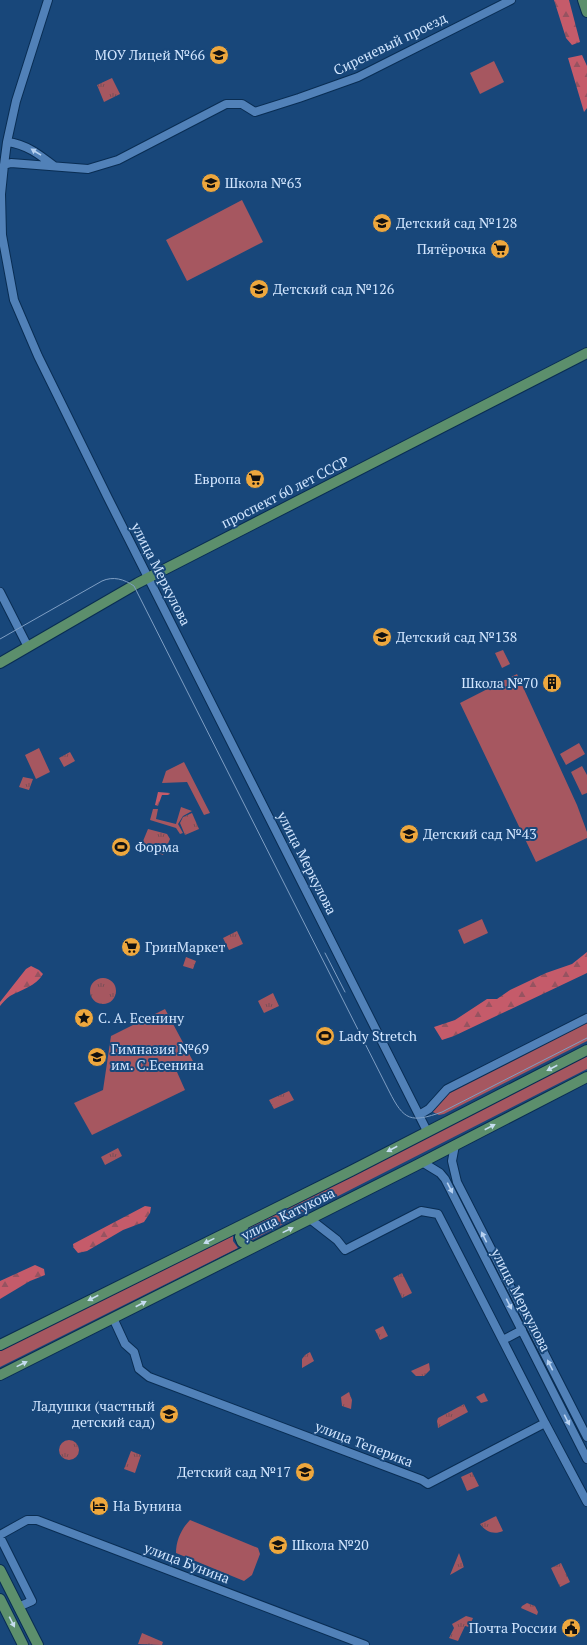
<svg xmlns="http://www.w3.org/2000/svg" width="587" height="1645" font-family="'PT Serif',serif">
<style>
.green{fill:#a65760}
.forest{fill:url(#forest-firs)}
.park{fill:url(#park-tufts)}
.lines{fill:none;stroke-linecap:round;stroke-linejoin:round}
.minor-casing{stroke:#092d53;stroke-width:10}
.major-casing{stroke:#092d53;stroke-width:12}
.minor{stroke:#5181b8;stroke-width:8}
.major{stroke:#5c8f6c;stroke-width:10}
.tram{stroke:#7f9fc4;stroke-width:1}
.oneway{fill:#b8d2f1}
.oneway2{fill:#c6ddf0}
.labels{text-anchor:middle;stroke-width:4;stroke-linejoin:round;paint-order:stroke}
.street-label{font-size:14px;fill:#d2e6ff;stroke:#18477a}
.poi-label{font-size:14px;fill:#d2e6ff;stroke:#18477a;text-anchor:start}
</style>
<defs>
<pattern id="forest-firs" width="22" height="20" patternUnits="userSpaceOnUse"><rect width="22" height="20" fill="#c55b6a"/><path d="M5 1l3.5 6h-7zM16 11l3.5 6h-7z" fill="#965360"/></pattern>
<pattern id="park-tufts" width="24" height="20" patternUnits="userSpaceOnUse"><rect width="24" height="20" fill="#a65760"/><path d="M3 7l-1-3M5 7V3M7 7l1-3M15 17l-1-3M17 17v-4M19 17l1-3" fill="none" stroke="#784f57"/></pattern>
</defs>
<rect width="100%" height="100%" fill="#18477a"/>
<path class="green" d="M494 61 504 82 480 94 470 73Z
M242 200 263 242 187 281 166 240Z
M503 650 510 664 502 668 495 653Z
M517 674 577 805 587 832V838L536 862 460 703Z
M579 743 585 754 566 765 560 754Z
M39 748 50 772 36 779 25 755Z
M184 762 210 813 204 815 187 782 162 783 166 771Z
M582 766 587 775V793L582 795 571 772Z
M181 807 192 811 183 816 178 824 183 833 180 834 176 828 150 820 153 809H158L156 819 176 824Z
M482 919 488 933 464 944 458 930Z
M165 1009 194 1063 177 1072 185 1090 92 1135 74 1103 103 1090 111 1036Z
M587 1022V1041L444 1114 439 1115 433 1112V1107L453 1090Z
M587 1056V1069L252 1240 248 1238 246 1233 247 1228Z
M233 1235V1241L238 1248 0 1367V1351Z
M190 1520 258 1548 260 1554 252 1575 244 1581 176 1553C176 1541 181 1529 190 1520Z"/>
<path class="forest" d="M554 0H569L580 42 572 45 566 38Z
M582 55 587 66V108L584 112 568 58Z
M158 792 170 793 169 795H162L158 806 155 805Z
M587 952V973L454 1036 442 1040 434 1027 455 1020 487 999H497L510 990 546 973 572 964Z
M31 966 39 970 43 974C36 986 21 990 10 996 6 999 3 1002 0 1006V1002L26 969Z
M145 1206 151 1207 150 1213 144 1222 123 1230 87 1251 78 1253 73 1247V1244Z
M35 1265 44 1269 45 1275 30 1281 0 1299V1281Z"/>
<path class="park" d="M112 78 120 94 104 102 97 85Z
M70 752 75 761 64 767 59 758Z
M23 777 33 779 29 790 19 787Z
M192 813 199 829 185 835 180 823 183 817Z
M148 829 167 834 170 839 163 855 141 846Z
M237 931 243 944 229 950 223 938Z
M186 957 196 961 193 969 183 966Z
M90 991a13 13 0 1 1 26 0a13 13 0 1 1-26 0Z
M273 993 279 1006 264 1013 258 1001Z
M289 1091 294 1100 274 1109 269 1100Z
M118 1148 122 1156 105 1165 101 1157Z
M402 1273 412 1293 402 1298 393 1278Z
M383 1326 388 1336 380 1340 375 1330Z
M310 1352 314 1361 302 1368V1359L305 1355Z
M429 1363 430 1370 424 1376H416L411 1371Z
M349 1392 352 1400 351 1409 342 1406 341 1397Z
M484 1393 488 1401 481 1403 476 1397Z
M464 1404 468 1412 438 1428 437 1421 438 1418Z
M59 1450a10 10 0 1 1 20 0a10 10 0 1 1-20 0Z
M131 1451 141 1455 135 1473 124 1469Z
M472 1472 479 1486 467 1491 461 1477Z
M496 1516 503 1531C494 1535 486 1532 480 1524Z
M459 1553 464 1567 450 1575Z
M561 1563 570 1582 560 1587 551 1568Z
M527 1603 535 1606 538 1612 537 1615 521 1608 522 1606Z
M466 1616 473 1618 469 1627 465 1626 458 1641 449 1638 454 1628 452 1624Z
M142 1633 163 1642 162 1645 138 1644Z"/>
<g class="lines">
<defs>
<path id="minor" d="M48 0 16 101 7 142 4 165 1 194 2 235 14 300 38 356 108 498 427 1131
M7 142C26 144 40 155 54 166
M4 165 11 163 88 169 118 160 226 104H242L255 112 299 98 358 77 511 0
M0 592 28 647
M419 1115 429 1109 447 1089 587 1018
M455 1145 452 1161 457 1182 587 1437
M422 1162 440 1173 445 1179 587 1459
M310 1219 337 1240 345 1250 421 1211 438 1214 545 1423
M113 1318 125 1344 134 1352 139 1369 149 1377 422 1480 428 1484 545 1423 587 1502
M503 1340 522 1330
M0 1535 27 1520H37L365 1645
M0 1537 32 1601 18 1607"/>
<path id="major" d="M583 0 587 12
M0 663 138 583 587 353
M244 1224 240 1237 242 1242 252 1247
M0 1345 351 1171 587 1050
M0 1375 415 1166 587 1077
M0 1570 38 1645
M0 1599 23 1645"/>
</defs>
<use href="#minor" class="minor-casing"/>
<use href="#major" class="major-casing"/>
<use href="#minor" class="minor"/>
<use href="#major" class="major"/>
<path class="tram" d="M0 639 102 581C113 576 124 579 134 586L389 1091C404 1121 411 1123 442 1112L587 1038
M325 953 345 992"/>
</g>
<defs><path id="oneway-solid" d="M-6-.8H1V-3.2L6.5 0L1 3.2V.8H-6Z"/></defs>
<g class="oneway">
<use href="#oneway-solid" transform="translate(36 152) rotate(-148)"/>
<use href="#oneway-solid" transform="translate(450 1188) rotate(63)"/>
<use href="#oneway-solid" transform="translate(484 1237) rotate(-116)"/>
<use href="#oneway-solid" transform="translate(509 1304) rotate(63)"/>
<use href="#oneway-solid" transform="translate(550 1365) rotate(-117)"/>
<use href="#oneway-solid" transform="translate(567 1420) rotate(63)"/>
</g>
<g class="oneway2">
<use href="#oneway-solid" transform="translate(552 1068) rotate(153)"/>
<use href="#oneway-solid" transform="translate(490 1127) rotate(-27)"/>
<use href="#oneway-solid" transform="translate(392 1149) rotate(152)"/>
<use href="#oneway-solid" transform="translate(288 1230) rotate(-26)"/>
<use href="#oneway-solid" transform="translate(209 1241) rotate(154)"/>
<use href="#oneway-solid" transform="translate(93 1298) rotate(153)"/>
<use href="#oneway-solid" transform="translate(141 1304) rotate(-27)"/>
<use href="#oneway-solid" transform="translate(22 1364) rotate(-26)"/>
<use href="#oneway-solid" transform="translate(12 1622) rotate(63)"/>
</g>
<defs>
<symbol id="school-disc" viewBox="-11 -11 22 22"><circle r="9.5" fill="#eea73d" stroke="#18477a"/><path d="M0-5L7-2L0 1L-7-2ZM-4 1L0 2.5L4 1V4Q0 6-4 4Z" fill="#111"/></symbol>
<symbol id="supermarket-disc" viewBox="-11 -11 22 22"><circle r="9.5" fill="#eea73d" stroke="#18477a"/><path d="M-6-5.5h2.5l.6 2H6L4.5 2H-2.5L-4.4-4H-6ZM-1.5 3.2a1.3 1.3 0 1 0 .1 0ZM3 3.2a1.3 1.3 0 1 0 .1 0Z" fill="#111"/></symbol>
<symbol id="building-disc" viewBox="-11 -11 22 22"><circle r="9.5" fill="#eea73d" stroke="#18477a"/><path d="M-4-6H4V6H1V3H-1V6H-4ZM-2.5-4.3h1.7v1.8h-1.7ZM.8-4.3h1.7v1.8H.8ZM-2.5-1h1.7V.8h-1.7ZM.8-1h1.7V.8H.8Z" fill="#111"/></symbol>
<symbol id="stadium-disc" viewBox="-11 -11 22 22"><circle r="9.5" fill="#eea73d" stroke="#18477a"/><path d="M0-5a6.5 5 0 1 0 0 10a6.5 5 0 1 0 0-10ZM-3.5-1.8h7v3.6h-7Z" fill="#111"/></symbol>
<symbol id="sight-disc" viewBox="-11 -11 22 22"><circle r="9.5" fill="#eea73d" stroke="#18477a"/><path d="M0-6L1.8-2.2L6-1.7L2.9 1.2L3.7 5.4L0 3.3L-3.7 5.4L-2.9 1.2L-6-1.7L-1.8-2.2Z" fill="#111"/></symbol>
<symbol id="hotel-disc" viewBox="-11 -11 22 22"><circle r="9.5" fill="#eea73d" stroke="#18477a"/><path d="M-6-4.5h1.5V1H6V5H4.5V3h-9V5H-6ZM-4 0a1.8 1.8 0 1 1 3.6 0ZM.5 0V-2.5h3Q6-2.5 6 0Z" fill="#111"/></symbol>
<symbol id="civic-disc" viewBox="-11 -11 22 22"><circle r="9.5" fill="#eea73d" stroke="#18477a"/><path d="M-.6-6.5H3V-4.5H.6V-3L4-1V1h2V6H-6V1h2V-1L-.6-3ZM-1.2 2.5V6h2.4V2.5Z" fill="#111"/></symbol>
</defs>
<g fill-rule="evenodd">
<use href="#school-disc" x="208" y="44" width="22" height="22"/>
<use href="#school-disc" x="200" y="172" width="22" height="22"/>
<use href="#school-disc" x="371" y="212" width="22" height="22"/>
<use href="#supermarket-disc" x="489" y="238" width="22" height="22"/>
<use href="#school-disc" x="248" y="278" width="22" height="22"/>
<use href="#supermarket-disc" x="244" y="468" width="22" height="22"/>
<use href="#school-disc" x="371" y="626" width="22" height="22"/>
<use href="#building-disc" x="541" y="672" width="22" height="22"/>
<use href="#school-disc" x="398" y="823" width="22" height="22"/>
<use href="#stadium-disc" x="110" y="836" width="22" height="22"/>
<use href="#supermarket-disc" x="120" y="936" width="22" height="22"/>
<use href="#sight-disc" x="73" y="1007" width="22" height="22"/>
<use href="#stadium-disc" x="314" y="1025" width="22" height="22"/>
<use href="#school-disc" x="86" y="1046" width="22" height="22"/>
<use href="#school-disc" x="158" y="1403" width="22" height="22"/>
<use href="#school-disc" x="294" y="1461" width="22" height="22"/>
<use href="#hotel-disc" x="88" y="1495" width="22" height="22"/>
<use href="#school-disc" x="267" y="1534" width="22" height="22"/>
<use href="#civic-disc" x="560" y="1617" width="22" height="22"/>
</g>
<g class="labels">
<g class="street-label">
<text transform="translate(390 44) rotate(-26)" y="5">Сиреневый проезд</text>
<text transform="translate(285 492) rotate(-27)" y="5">проспект 60 лет СССР</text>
<text transform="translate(161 574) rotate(63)" y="5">улица Меркулова</text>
<text transform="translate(307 863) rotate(63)" y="5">улица Меркулова</text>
<text transform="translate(288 1214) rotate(-26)" y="5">улица Катукова</text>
<text transform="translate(521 1300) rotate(63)" y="5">улица Меркулова</text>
<text transform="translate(364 1444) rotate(21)" y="5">улица Теперика</text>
<text transform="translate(187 1563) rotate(21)" y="5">улица Бунина</text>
</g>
<g class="poi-label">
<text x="205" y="60" text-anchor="end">МОУ Лицей №66</text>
<text x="225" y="188">Школа №63</text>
<text x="396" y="228">Детский сад №128</text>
<text x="486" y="254" text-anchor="end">Пятёрочка</text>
<text x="273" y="294">Детский сад №126</text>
<text x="241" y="484" text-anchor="end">Европа</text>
<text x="396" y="642">Детский сад №138</text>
<text x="538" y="688" text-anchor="end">Школа №70</text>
<text x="423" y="839">Детский сад №43</text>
<text x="135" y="852">Форма</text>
<text x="145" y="952">ГринМаркет</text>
<text x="98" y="1023">С. А. Есенину</text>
<text x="339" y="1041">Lady Stretch</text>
<text x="111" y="1054">Гимназия №69<tspan x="111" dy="16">им. С.Есенина</tspan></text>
<text x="155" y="1411" text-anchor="end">Ладушки (частный<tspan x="155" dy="16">детский сад)</tspan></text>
<text x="291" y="1477" text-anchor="end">Детский сад №17</text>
<text x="113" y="1511">На Бунина</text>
<text x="292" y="1550">Школа №20</text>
<text x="557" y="1633" text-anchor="end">Почта России</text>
</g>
</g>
</svg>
